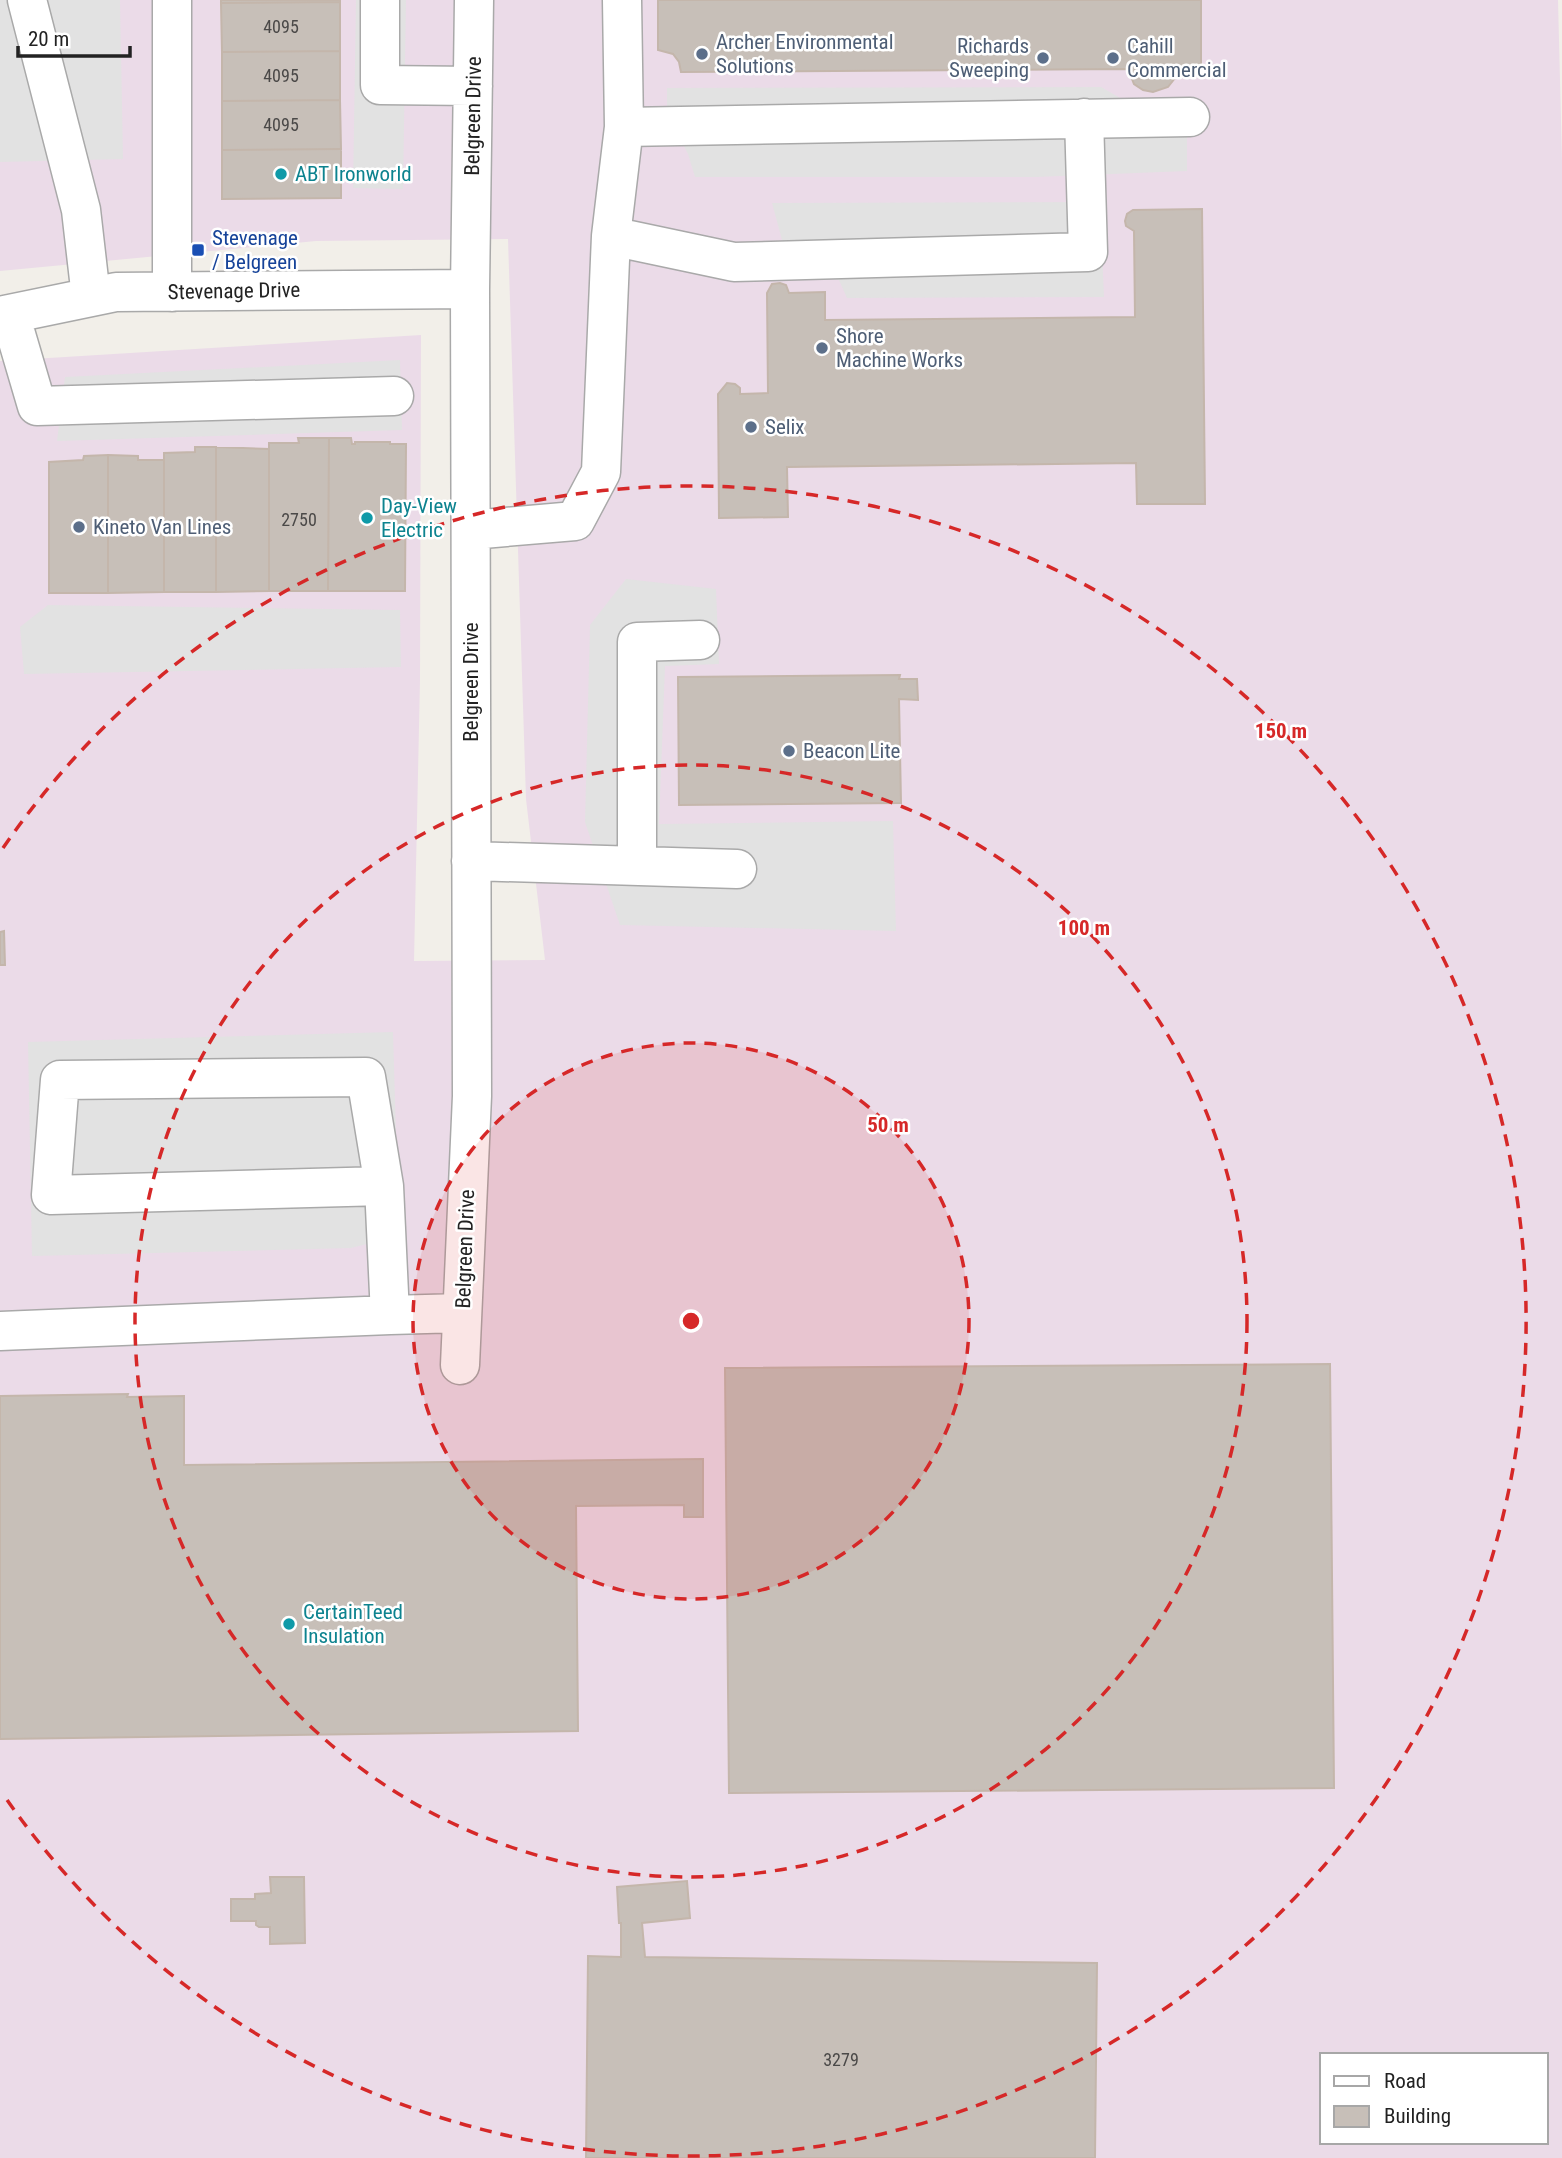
<svg xmlns="http://www.w3.org/2000/svg" width="1562" height="2158" font-family="'Roboto Condensed',sans-serif">
<style>
.industrial{fill:#ebdbe8;fill-rule:evenodd}
.parking{fill:#e2e2e2}
.building{fill:#c7bfb8;stroke:#c4b6ab;stroke-width:2}
.lines{fill:none;stroke-linecap:round;stroke-linejoin:round}
.minor-casing{stroke:#a9a9a9;stroke-width:41}
.minor{stroke:#fff;stroke-width:38}
.ring{fill:none;stroke:#d62828;stroke-width:3.5;stroke-dasharray:12 9}
.service-dot{fill:#5c6f8a;stroke:#fff;stroke-width:2.5}
.culture-dot{fill:#0f9aa8;stroke:#fff;stroke-width:2.5}
.transit-dot{fill:#1a4fb4;stroke:#fff;stroke-width:2.5}
.labels{text-anchor:middle;stroke-width:5;stroke-linejoin:round;paint-order:stroke}
.number-label{font-size:18px;fill:#4b4948}
.service-label{font-size:21px;fill:#4e5e75;stroke:#fff;text-anchor:start}
.street-label{font-size:21px;fill:#222;stroke:#fff}
.culture-label{font-size:21px;fill:#0d838f;stroke:#fff;text-anchor:start}
.transit-label{font-size:21px;fill:#164399;stroke:#fff;text-anchor:start}
.centre{fill:#d62828;stroke:#fff;stroke-width:3.5}
.ring-label{font-size:21px;text-anchor:middle;font-weight:bold;fill:#d62828;stroke:#fff;stroke-width:5;stroke-linejoin:round;paint-order:stroke}
</style>
<rect width="100%" height="100%" fill="#f2efe9"/>
<path class="industrial" d="M0 0H1558L1562 161V2158H0V361L421 335 420 680 414 961 545 960 526 799 508 239 316 241 0 271ZM1322 2055H1546V2142H1322Z"/>
<path class="parking" d="M0 0H120L123 159 0 162Z
M356 0H406L403 189 353 188Z
M1101 87 1122 99 1187 98V171L1036 177H695L688 154 667 113V88Z
M1100 202 1104 297 847 298 839 280 791 273 772 203Z
M400 360 402 430 57 441 65 377Z
M626 579 716 589 719 664 665 666 659 824 893 821 896 931 620 925 585 822 590 625Z
M48 605 400 610 401 667 24 674 20 627Z
M393 1032 399 1236 351 1248 32 1256 28 1042Z"/>
<path class="building" d="M221 0H340V2L221 3Z
M658 0H1201V68H1178L1175 78 1168 87 1153 92 1143 90 1134 84 1128 69 681 72 679 62 673 54 658 50Z
M340 2V51L222 52 221 3Z
M340 51V100L222 101V52Z
M340 100 341 149 222 150V101Z
M341 149V198L222 199V150Z
M1202 209 1205 504H1137L1136 463 787 467 788 517 719 518 718 394 727 383 735 384 740 388V394L768 393 767 293 772 284 780 283 786 285 789 293 825 292V320L1135 317 1134 231 1126 226 1125 221 1127 214 1133 210Z
M298 438H329L328 591H269V443H299Z
M329 438H351L352 444H355V442H390V444H406L405 591H328Z
M195 447H216V592H164V453L195 452Z
M216 447 269 449V591L216 592Z
M108 455 138 456V460H164V592L108 593Z
M108 455V593H49V462L83 460 84 456Z
M900 675 899 679H917L918 700 899 699 901 803 679 805 678 677Z
M4 931 5 965H0V932Z
M1330 1364 1334 1788 729 1793 725 1368Z
M128 1394 127 1397 184 1396V1465L703 1459V1517H684V1505L576 1506 578 1731 0 1739V1396Z
M270 1877H304L305 1943 270 1944V1927H259L256 1925V1921H231V1899H255V1894L271 1893Z
M687 1881 690 1918 642 1923 645 1957 1097 1963 1095 2158H586L588 1956 621 1957V1923H619L617 1887Z"/>
<g class="lines">
<defs>
<path id="minor" d="M27 0 81 210 91 297
M172 0V292
M380 0V85L473 86
M622 0 624 127
M611 236 624 127 1190 117
M10 314 37 406 394 396
M0 316 116 292 470 289
M471 530 575 521 601 472 611 236 734 262 1088 252 1084 118
M471 861 737 869
M637 866V642L700 640
M384 1186 366 1077 60 1080 51 1195 384 1186 390 1315 462 1313
M0 1331 390 1315
M460 1365 472 1096 470 289 474 0"/>
</defs>
<use href="#minor" class="minor-casing"/>
<use href="#minor" class="minor"/>
</g>
<circle cx="691" cy="1321" r="278" fill="#d62828" fill-opacity=".12"/>
<g class="ring">
<circle cx="691" cy="1321" r="278"/>
<circle cx="691" cy="1321" r="556"/>
<path d="M3 848A835 835 0 1 1 3 1794"/>
</g>
<g class="service-dot">
<circle cx="702" cy="54" r="7"/>
<circle cx="1043" cy="58" r="7"/>
<circle cx="1113" cy="58" r="7"/>
<circle cx="822" cy="348" r="7"/>
<circle cx="751" cy="427" r="7"/>
<circle cx="79" cy="527" r="7"/>
<circle cx="789" cy="751" r="7"/>
</g>
<g class="culture-dot">
<circle cx="281" cy="174" r="7"/>
<circle cx="367" cy="518" r="7"/>
<circle cx="289" cy="1624" r="7"/>
</g>
<rect class="transit-dot" x="191" y="243" width="14" height="14" rx="3.5"/>
<g class="labels">
<g class="number-label">
<text x="281" y="33">4095</text>
<text x="281" y="82">4095</text>
<text x="281" y="131">4095</text>
<text x="299" y="526">2750</text>
<text x="841" y="2066">3279</text>
</g>
<g class="service-label">
<text x="716" y="49">Archer Environmental<tspan x="716" dy="24">Solutions</tspan></text>
<text x="1029" y="53" text-anchor="end">Richards<tspan x="1029" dy="24">Sweeping</tspan></text>
<text x="1127" y="53">Cahill<tspan x="1127" dy="24">Commercial</tspan></text>
<text x="836" y="343">Shore<tspan x="836" dy="24">Machine Works</tspan></text>
<text x="765" y="434">Selix</text>
<text x="93" y="534">Kineto Van Lines</text>
<text x="803" y="758">Beacon Lite</text>
</g>
<g class="street-label">
<text transform="translate(473 116) rotate(-89)" y="7">Belgreen Drive</text>
<text transform="translate(234 291) rotate(-1)" y="7">Stevenage Drive</text>
<text transform="translate(471 682) rotate(-90)" y="7">Belgreen Drive</text>
<text transform="translate(465 1249) rotate(-88)" y="7">Belgreen Drive</text>
</g>
<g class="culture-label">
<text x="295" y="181">ABT Ironworld</text>
<text x="381" y="513">Day-View<tspan x="381" dy="24">Electric</tspan></text>
<text x="303" y="1619">CertainTeed<tspan x="303" dy="24">Insulation</tspan></text>
</g>
<g class="transit-label">
<text x="212" y="245">Stevenage<tspan x="212" dy="24">/ Belgreen</tspan></text>
</g>
</g>
<circle cx="691" cy="1321" r="10" class="centre"/>
<g class="ring-label">
<text x="1281" y="738">150 m</text>
<text x="1084" y="935">100 m</text>
<text x="888" y="1132">50 m</text>
</g>
<rect x="1320" y="2053" width="228" height="91" fill="#ffffff" stroke="#a7a7a7" stroke-width="2"/>
<rect x="1334" y="2076" width="35" height="10" fill="#ffffff" stroke="#a7a7a7" stroke-width="2"/>
<text x="1384" y="2088" font-size="21" fill="#222222">Road</text>
<rect x="1334" y="2106" width="35" height="21" fill="#c7bfb8" stroke="#a7a7a7" stroke-width="2"/>
<text x="1384" y="2123" font-size="21" fill="#222222">Building</text>
<path d="M18 46v10h112v-10" fill="none" stroke="#222222" stroke-width="3.5"/>
<text x="28" y="46" font-size="21" fill="#222222" stroke="#ffffff" stroke-width="5" paint-order="stroke">20 m</text>
</svg>
